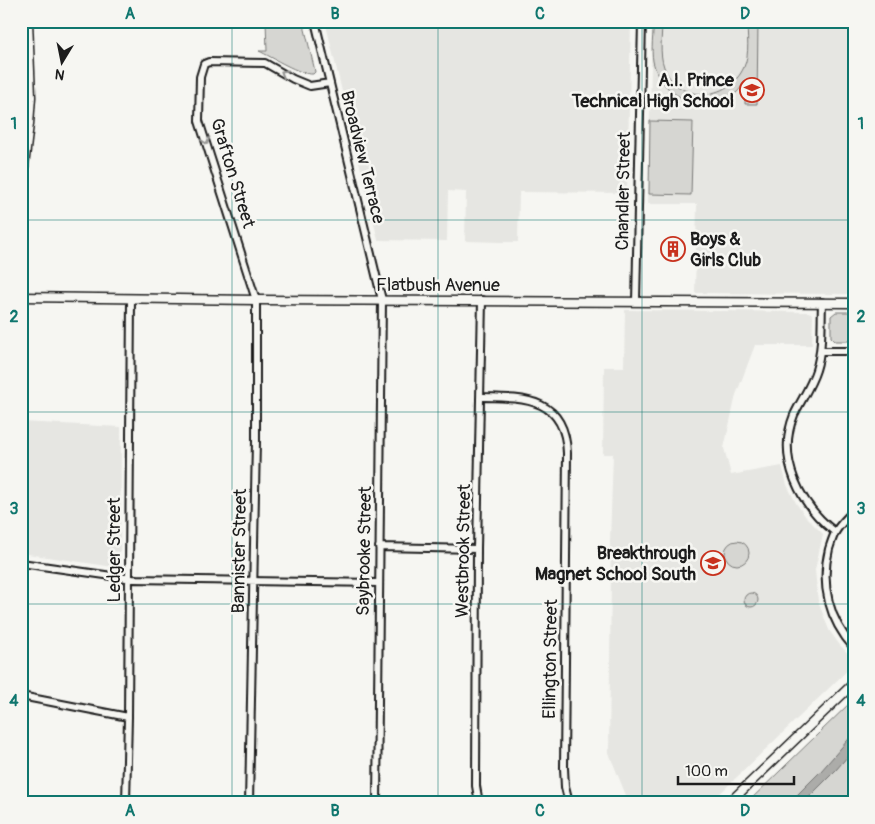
<svg xmlns="http://www.w3.org/2000/svg" width="875" height="824" font-family="Pangolin,sans-serif">
<style>
.built{fill:#e6e6e2}
.green{fill:#d6d6d2;stroke:#797977}
.water{fill:#acaca9;stroke:#727271}
.lines{fill:none;stroke-linecap:round;stroke-linejoin:round}
.minor-casing{stroke:#1c1c1c;stroke-width:10}
.tertiary-casing{stroke:#1c1c1c;stroke-width:11}
.minor{stroke:#f6f6f2;stroke-width:6}
.tertiary{stroke:#f6f6f2;stroke-width:8}
.oneway{stroke:#949492}
.grid{fill:none;stroke:#0f766e;stroke-width:1;stroke-opacity:0.55}
.labels{text-anchor:middle;stroke-width:5;stroke-linejoin:round;paint-order:stroke}
.poi-label{font-size:18px;font-weight:bold;fill:#1c1c1c;stroke:#f6f6f2;text-anchor:end}
.street-label{font-size:18px;fill:#1c1c1c;stroke:#f6f6f2}
.neatline{fill:none;stroke:#0f766e;stroke-width:2}
.grid-label{font-size:16px;text-anchor:middle;font-weight:bold;fill:#0f766e}
</style>
<rect width="100%" height="100%" fill="#f6f6f2"/>
<filter id="ink" filterUnits="userSpaceOnUse"><feTurbulence type="fractalNoise" baseFrequency=".02" numOctaves="2"/><feDisplacementMap in="SourceGraphic" scale="10" xChannelSelector="R" yChannelSelector="G"/><feConvolveMatrix kernelMatrix="1 2 1 2 8 2 1 2 1" color-interpolation-filters="sRGB"/></filter>
<g filter="url(#ink)">
<path class="built" d="M325 21H631L627 193 519 192 518 242H501L465 241 466 192 448 191 447 241 378 240Z
M652 21H854V294L695 293 697 204H648Z
M625 310 808 312 811 313 813 316 812 345H755L736 395 724 448 731 475 782 466 787 485 796 503 806 517 823 534 815 570 818 601 829 630 839 644 853 659 854 664 710 803H629L609 753 611 575 610 541 613 454H603L604 367H624Z
M21 422 121 427 120 568 21 553Z"/>
<path class="green" d="M266 21H303L314 67 315 72 313 74C300 75 272 57 259 51H267Z
M654 21H662C662 36 659 53 664 67 678 105 729 101 744 67 750 54 747 35 747 21H758L757 104H745V81C742 85 740 90 736 93 704 116 661 98 653 61 651 49 653 34 654 21Z
M650 121 693 122 691 195 649 194Z
M836 312H854V341H835L831 337V316Z
M725 553a12 12 0 1 1 24 0a12 12 0 1 1-24 0Z
M744 600a7 7 0 1 1 14 0a7 7 0 1 1-14 0Z
M854 699V803H747Z"/>
<path class="water" d="M854 733V749L836 770 803 803H789L821 771Z"/>
<g class="lines">
<defs>
<path id="minor" d="M315 21 382 300 377 803
M636 302 642 21
M822 302C821 325 823 348 816 370 811 386 801 400 794 415 776 459 800 505 835 532
M821 351H854
M481 397C526 398 565 398 567 453L564 768 565 787 569 803
M854 510C848 517 841 523 836 531 833 536 831 543 829 549 820 585 829 620 854 648
M379 547 477 549
M21 563 133 579 378 583
M21 696 128 717
M126 803 128 717 131 298
M249 803 256 441V300L199 121 200 77 204 64 209 62 265 63 293 79 310 86 330 83
M479 803 476 786 477 549 482 300"/>
<path id="tertiary" d="M21 191 29 124 31 97 28 21
M21 297 256 300 854 303
M729 803 854 683"/>
</defs>
<use href="#minor" class="minor-casing"/>
<use href="#tertiary" class="tertiary-casing"/>
<use href="#minor" class="minor"/>
<use href="#tertiary" class="tertiary"/>
</g>
<defs><path id="oneway-chevron" d="M-2-3.5L2.5 0L-2 3.5" fill="none" stroke-width="1.6" stroke-linecap="round" stroke-linejoin="round" transform="scale(1.25)"/></defs>
<g class="oneway">
<use href="#oneway-chevron" transform="translate(284 73) rotate(-149)"/>
<use href="#oneway-chevron" transform="translate(206 141) rotate(72)"/>
</g>
</g>
<path class="grid" d="M232 21V803M438 21V803M642 21V803M21 220H854M21 412H854M21 604H854"/>
<defs>
<symbol id="school-ring" viewBox="-11 -11 22 22"><circle r="9.5" fill="#f6f6f2" stroke="#c8321e" stroke-width="1.5"/><path d="M0-5L7-2L0 1L-7-2ZM-4 1L0 2.5L4 1V4Q0 6-4 4Z" fill="#c8321e"/></symbol>
<symbol id="building-ring" viewBox="-11 -11 22 22"><circle r="9.5" fill="#f6f6f2" stroke="#c8321e" stroke-width="1.5"/><path d="M-4-6H4V6H1V3H-1V6H-4ZM-2.5-4.3h1.7v1.8h-1.7ZM.8-4.3h1.7v1.8H.8ZM-2.5-1h1.7V.8h-1.7ZM.8-1h1.7V.8H.8Z" fill="#c8321e"/></symbol>
</defs>
<g fill-rule="evenodd">
<use href="#school-ring" x="738" y="76" width="28" height="28"/>
<use href="#building-ring" x="659" y="235" width="28" height="28"/>
<use href="#school-ring" x="699" y="549" width="28" height="28"/>
</g>
<g class="labels">
<g class="poi-label">
<text x="734" y="86">A.I. Prince<tspan x="734" dy="21">Technical High School</tspan></text>
<text x="690" y="245" text-anchor="start">Boys &amp;<tspan x="690" dy="21">Girls Club</tspan></text>
<text x="696" y="559">Breakthrough<tspan x="696" dy="21">Magnet School South</tspan></text>
</g>
<g class="street-label">
<text transform="translate(363 157) rotate(76)" y="6">Broadview Terrace</text>
<text transform="translate(233 173) rotate(73)" y="6">Grafton Street</text>
<text transform="translate(623 191) rotate(-89)" y="6">Chandler Street</text>
<text x="438" y="291">Flatbush Avenue</text>
<text transform="translate(114 550) rotate(-90)" y="6">Ledger Street</text>
<text transform="translate(239 551) rotate(-89)" y="6">Bannister Street</text>
<text transform="translate(364 551) rotate(-89)" y="6">Saybrooke Street</text>
<text transform="translate(463 551) rotate(-89)" y="6">Westbrook Street</text>
<text transform="translate(550 659) rotate(-89)" y="6">Ellington Street</text>
</g>
</g>
<rect width="875" height="824" fill="none" stroke="#f6f6f2" stroke-width="55"/>
<g transform="translate(62 62) rotate(190)" stroke="#f6f6f2" stroke-width="4" paint-order="stroke">
<path d="M0-4L9 19L0 12L-9 19Z" fill="#1c1c1c"/>
<text y="-8" font-size="14" font-weight="bold" text-anchor="middle" fill="#1c1c1c">N</text>
</g>
<path d="M678 776v8h116v-8" fill="none" stroke="#1c1c1c" stroke-width="2.5"/>
<text x="685" y="776" font-size="15" fill="#1c1c1c" stroke="#f6f6f2" stroke-width="4" paint-order="stroke">100 m</text>
<rect x="28" y="28" width="820" height="768" class="neatline"/>
<g class="grid-label">
<text x="130" y="19">A</text>
<text x="335" y="19">B</text>
<text x="540" y="19">C</text>
<text x="745" y="19">D</text>
<text x="14" y="129">1</text>
<text x="861" y="129">1</text>
<text x="14" y="322">2</text>
<text x="861" y="322">2</text>
<text x="14" y="514">3</text>
<text x="861" y="514">3</text>
<text x="14" y="706">4</text>
<text x="861" y="706">4</text>
<text x="130" y="816">A</text>
<text x="335" y="816">B</text>
<text x="540" y="816">C</text>
<text x="745" y="816">D</text>
</g>
</svg>
